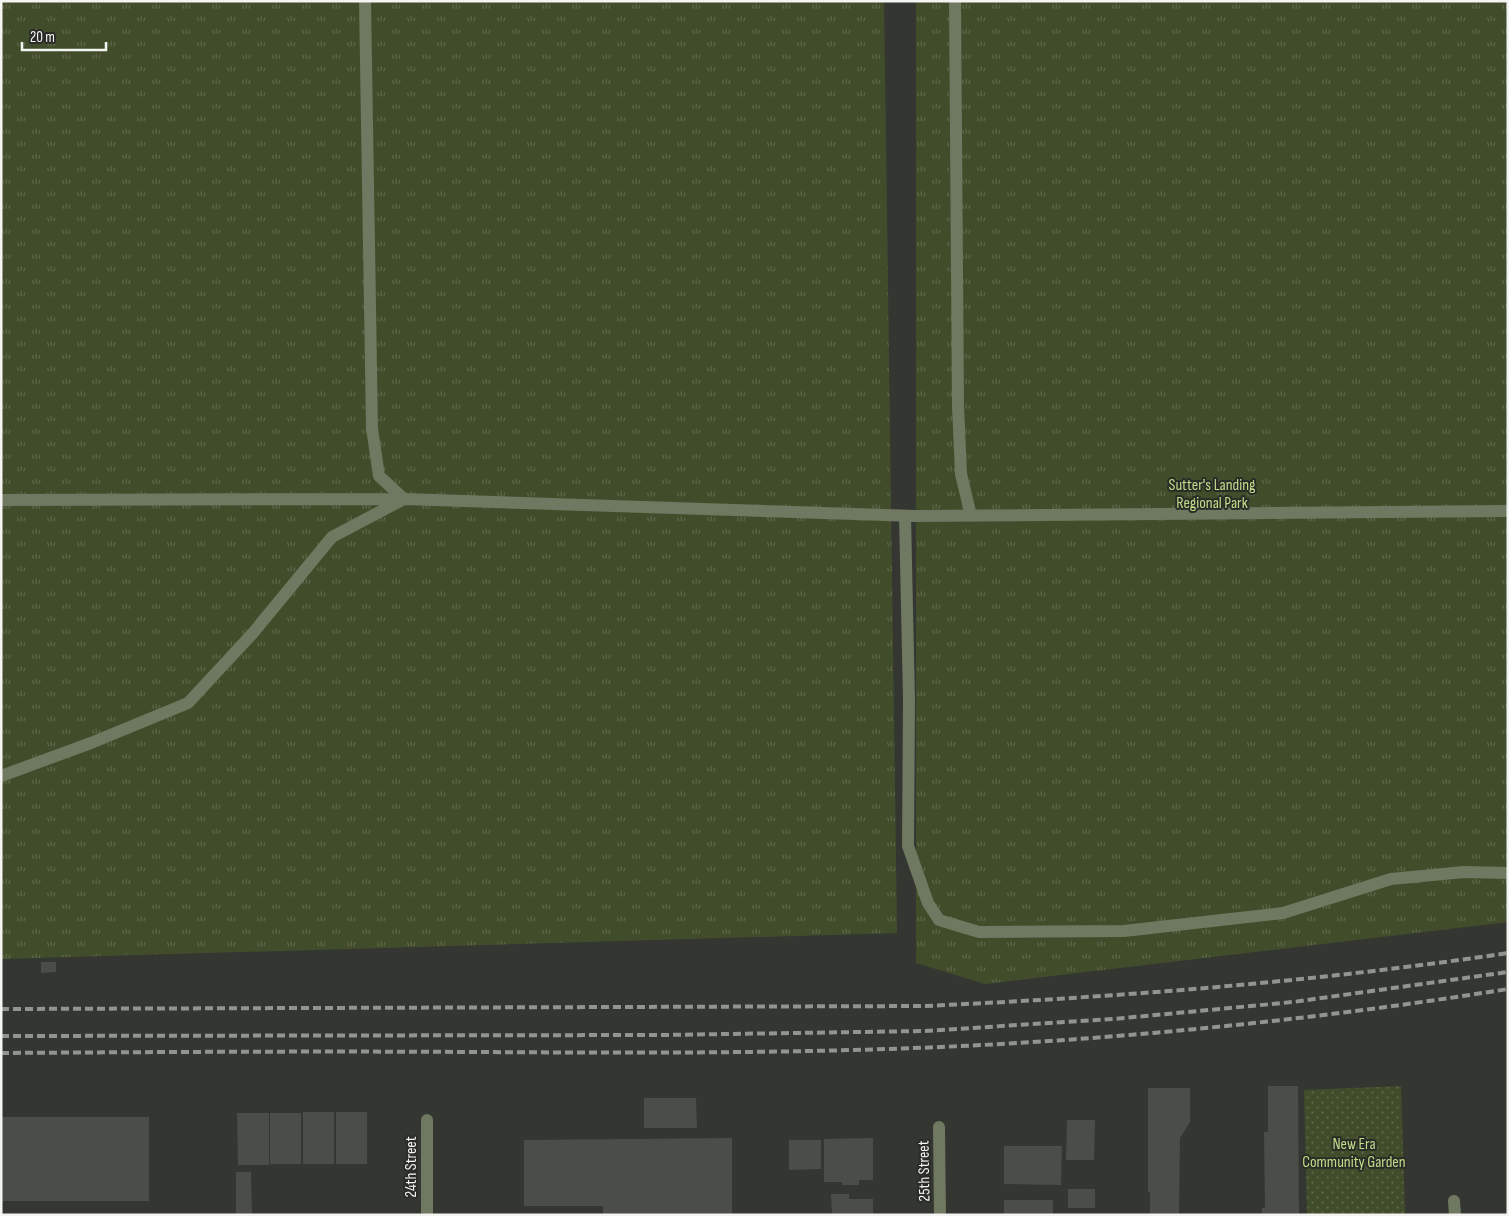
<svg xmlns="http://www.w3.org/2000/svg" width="1509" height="1216" font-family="'Sofia Sans Condensed',sans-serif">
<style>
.grass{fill:url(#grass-tufts)}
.garden{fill:url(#garden-dots)}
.building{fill:#4b4d48}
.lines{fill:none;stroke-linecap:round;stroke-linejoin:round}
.minor{stroke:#6f7860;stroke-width:12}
.rail{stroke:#929490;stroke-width:4;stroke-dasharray:8 4;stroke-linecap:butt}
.labels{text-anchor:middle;stroke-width:4;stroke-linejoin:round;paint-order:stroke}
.park-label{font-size:16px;fill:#c2dd8a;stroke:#2a2c27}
.street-label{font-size:16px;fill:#f4f5f2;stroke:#2a2c27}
</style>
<defs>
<pattern id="grass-tufts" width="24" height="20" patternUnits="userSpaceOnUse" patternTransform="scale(1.25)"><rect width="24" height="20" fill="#414d2a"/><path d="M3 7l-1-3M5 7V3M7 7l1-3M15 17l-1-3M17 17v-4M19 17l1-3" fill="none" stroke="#5d6749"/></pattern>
<pattern id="garden-dots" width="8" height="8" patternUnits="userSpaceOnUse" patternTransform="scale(1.25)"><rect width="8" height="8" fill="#414d2a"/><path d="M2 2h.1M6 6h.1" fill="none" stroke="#5d6749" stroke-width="1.8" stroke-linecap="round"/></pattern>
</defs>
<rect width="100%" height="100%" fill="#343631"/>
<path class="grass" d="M1 1H884L897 933 1 959Z
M916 1H1508V922L985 984 916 963Z"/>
<path class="garden" d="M1401 1086 1405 1215H1307L1304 1090Z"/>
<path class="building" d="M41 962H56V972L41 973Z
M1268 1086H1298L1299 1215H1262V1208H1265L1264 1132H1268Z
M1148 1088H1190V1122L1180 1138 1179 1215H1150V1192H1148Z
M644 1098H696L697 1128H644Z
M303 1112H334V1164H303Z
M336 1112H367V1164H336Z
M237 1113H269V1165H238Z
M270 1113H301V1164H270Z
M1 1117H149V1201H1Z
M1067 1120H1095L1094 1160H1066Z
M732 1138V1215H603V1206H524V1140Z
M873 1138V1180H859V1185H842V1182H824V1139Z
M789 1140H821V1169L789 1170Z
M1004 1146H1062L1061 1185 1004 1184Z
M236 1172H251L252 1215H236Z
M1068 1189H1095V1208H1068Z
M831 1194H849V1199H873V1215H832Z
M1004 1200H1053V1215H1004Z"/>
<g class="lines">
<path class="minor" d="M365 1 372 428 379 476 404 499 916 516 1508 511
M955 1 958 406 961 474 971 516
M1 500 404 499 332 537 253 633 188 703 91 743 1 776
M905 516 909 700 908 846 928 903 939 920 979 932 1124 931 1283 913 1391 879 1464 872 1508 873
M427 1120V1215
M939 1127 940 1215
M1454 1201 1455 1215"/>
<path class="rail" d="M1 1009 925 1006C1120 997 1314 982 1508 953
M1 1036 663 1035 924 1031 1113 1019 1293 1002 1508 972
M1 1053C158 1052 315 1051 472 1052 654 1053 836 1054 1018 1043 1182 1033 1345 1015 1508 989"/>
</g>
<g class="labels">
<g class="park-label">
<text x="1212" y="490">Sutter's Landing<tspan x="1212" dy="18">Regional Park</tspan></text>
<text x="1354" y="1149">New Era<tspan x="1354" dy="18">Community Garden</tspan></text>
</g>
<g class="street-label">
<text transform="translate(410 1167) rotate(-90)" y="6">24th Street</text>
<text transform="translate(923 1171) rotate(-91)" y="6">25th Street</text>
</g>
</g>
<rect width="1509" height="1216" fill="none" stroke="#f4f5f2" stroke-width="5"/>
<path d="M22 42v8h84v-8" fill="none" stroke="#f4f5f2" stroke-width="2.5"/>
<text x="30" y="42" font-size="15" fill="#f4f5f2" stroke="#2a2c27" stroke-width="4" paint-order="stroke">20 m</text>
</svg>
